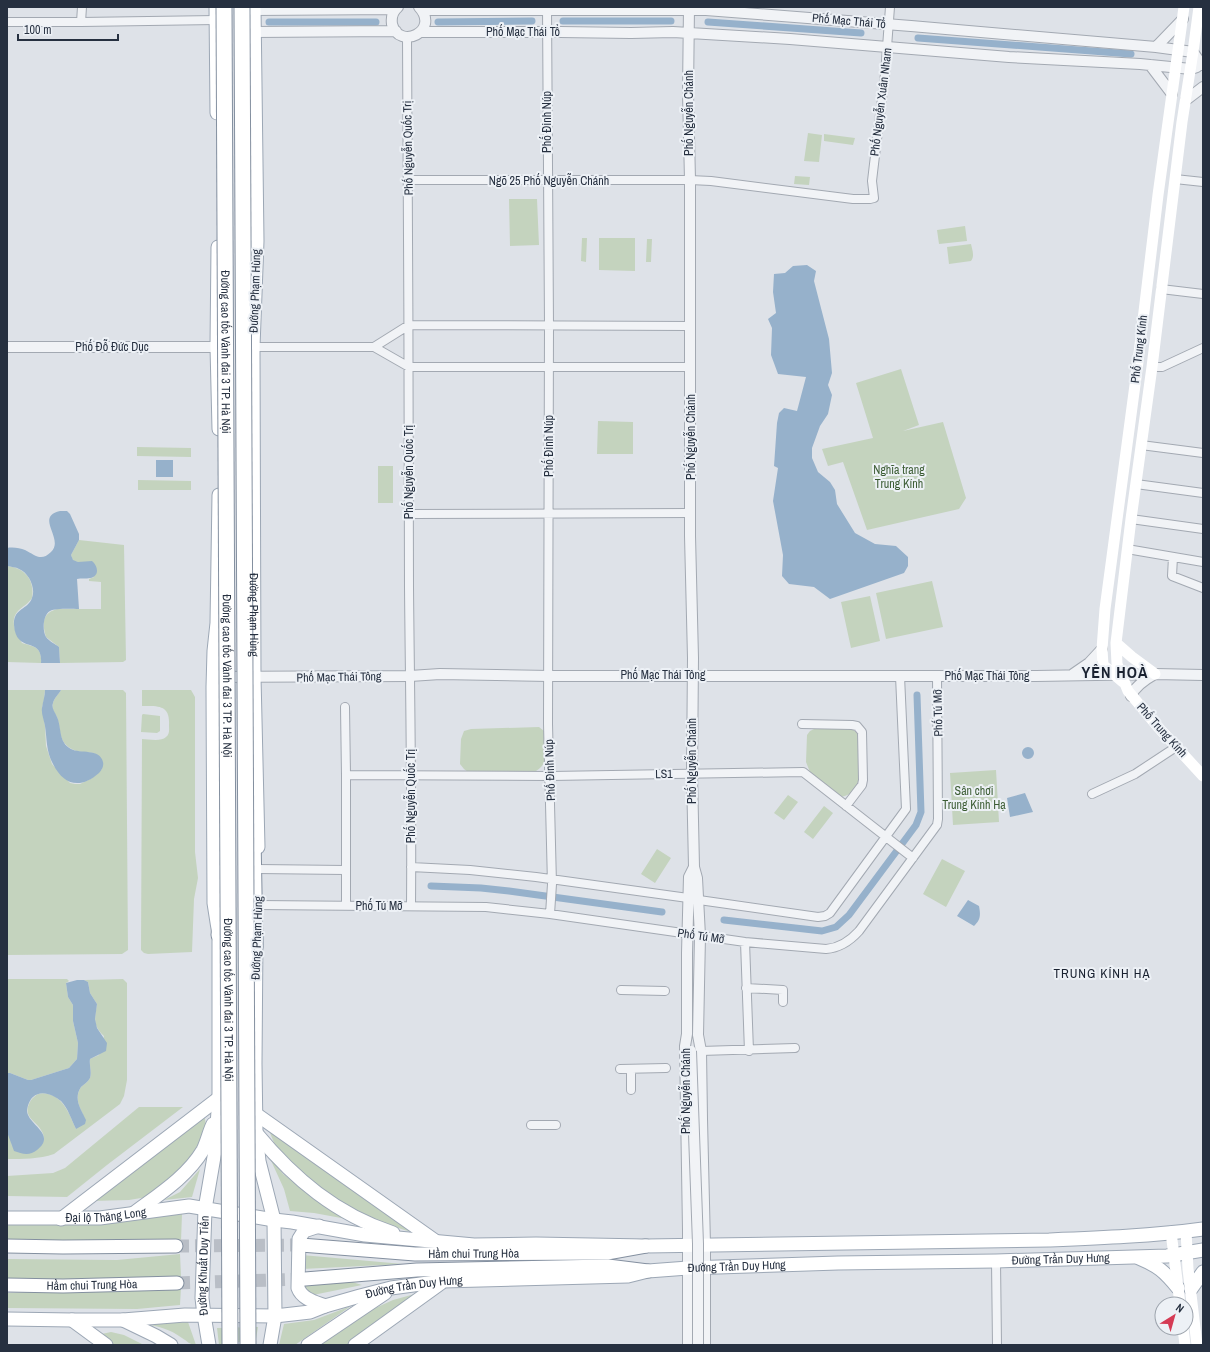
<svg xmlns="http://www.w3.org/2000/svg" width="1210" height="1352" font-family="'Archivo Narrow',sans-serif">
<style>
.green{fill:#c4d3be}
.water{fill:#96b1cb}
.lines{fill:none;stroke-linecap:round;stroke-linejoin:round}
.canal{stroke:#96b1cb;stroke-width:7}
.trunk-tunnel{stroke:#b9bec6;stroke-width:13;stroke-dasharray:13 6;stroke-linecap:butt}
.minor-casing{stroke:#a3a9b2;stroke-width:10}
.tertiary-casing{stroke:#a3a9b2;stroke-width:12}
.primary-casing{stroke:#9ca7b5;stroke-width:15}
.trunk-casing{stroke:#8490a0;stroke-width:15}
.motorway-casing{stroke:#8490a0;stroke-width:17}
.minor{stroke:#f1f3f6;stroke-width:8}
.tertiary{stroke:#f1f3f6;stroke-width:10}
.secondary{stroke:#fff;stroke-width:11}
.primary{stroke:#fff;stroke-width:13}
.trunk{stroke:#fff;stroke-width:13}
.motorway{stroke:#fff;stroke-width:15}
.tertiary-bridge-casing{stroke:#a3a9b2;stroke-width:12;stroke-linecap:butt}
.motorway-bridge-casing{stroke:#8490a0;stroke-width:17;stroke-linecap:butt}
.tertiary-bridge{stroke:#f1f3f6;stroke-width:10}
.motorway-bridge{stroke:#fff;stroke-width:15}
.labels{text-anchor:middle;stroke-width:4;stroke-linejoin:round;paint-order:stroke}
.street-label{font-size:12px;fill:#263040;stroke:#edf1f6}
.park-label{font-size:12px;fill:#3b5c33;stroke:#edf1f6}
.neighbourhood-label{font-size:13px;letter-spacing:1px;fill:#192130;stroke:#edf1f6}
.district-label{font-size:16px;font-weight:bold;letter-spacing:1px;fill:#192130;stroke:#edf1f6}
</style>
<rect width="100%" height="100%" fill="#dee2e8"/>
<path class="green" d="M808 133 822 135 819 162 804 161Z
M824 134 855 138 853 145 824 141Z
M795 176 810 177 809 185 794 184Z
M509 199H537L539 245 510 246Z
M965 226 967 241 939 244 937 230Z
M582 238H587L586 262 581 261Z
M599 238H635V271L599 270Z
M647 239H652L651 262H646Z
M971 244C972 249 975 256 971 261L949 264 947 247Z
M901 369 919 425 903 431 943 422 966 498 959 509 867 530 843 462 828 466 822 449 873 438 856 383Z
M598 421 633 422V454H597Z
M137 447 191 448V457L137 456Z
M378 466H393V503H378Z
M138 480 191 481V490H138Z
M79 540 124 545 126 660 123 662 60 663 59 647 46 637C42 624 42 613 57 609H101V582L89 581V579L94 577 78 562 73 561 71 555Z
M7 566C25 568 35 580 32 598 28 604 23 606 18 611 9 621 16 633 22 643 35 647 42 647 41 663L7 662Z
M932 581 943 627 886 639 876 593Z
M870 596 880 641 851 648 841 602Z
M7 690H45L44 700 42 708 45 726 46 746 52 764 70 783 75 784H80L92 778 102 769 94 753C87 752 77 753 70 748 58 740 61 729 57 717 55 713 51 709 53 703 54 698 59 694 61 690H123L126 693 128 950 122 954 7 955Z
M142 690H191L195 697V852L198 878 194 899 192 952 148 954 144 953 141 950 142 739C148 739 161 742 166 737 170 734 169 729 169 725 170 705 159 706 142 706Z
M143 714 160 716V731L157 733 141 732 142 715Z
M539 727 544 731 545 735C545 749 550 763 536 771L468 772 464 769 460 764 461 739 464 731 471 729Z
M814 729H852L855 731 858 735C859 754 868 794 840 797L810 772 806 762 807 735 810 731Z
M996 770 999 822 953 825 950 773Z
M788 795 798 802 784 820 774 813Z
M824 806 833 813 813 839 804 832Z
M657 849 671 858 655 883 641 874Z
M942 859 965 871 946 907 923 894Z
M7 979H67L69 981 66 983 68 997 73 1005V1021L78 1043 77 1059 69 1068 31 1080H28L10 1073H7Z
M123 979 127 983V1080L124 1096 120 1104 54 1154C39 1159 23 1159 7 1159V1132L11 1139 12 1146 43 1142C44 1138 44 1134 41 1130 36 1121 23 1117 29 1104 30 1102 31 1099 34 1097 39 1092 45 1093 51 1095 65 1100 70 1116 76 1129L83 1114C78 1105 75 1096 81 1087 84 1084 88 1082 90 1078 92 1072 89 1065 90 1059L99 1055 104 1036C92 1025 95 1018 97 1004L90 993 88 982 84 980Z
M139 1107H183L107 1165 67 1197 7 1196V1176L53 1173 65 1168Z
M204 1114 206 1125 203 1138 193 1155 186 1162 178 1174 147 1197 129 1200 91 1201Z
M268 1128 414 1233 367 1218 326 1194 277 1150Z
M268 1154 283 1174 295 1183 352 1220 314 1213 290 1211 284 1189Z
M200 1169 192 1197 164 1200 180 1192Z
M182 1214 181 1241 7 1243V1224L71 1225Z
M180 1254 181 1276 44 1280 7 1279V1259L117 1260Z
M302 1255 403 1264 302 1269Z
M349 1281 362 1285 313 1295 303 1290 305 1286 316 1283Z
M181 1287 180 1305 137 1309 7 1308V1293Z
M422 1292 351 1345H316L371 1310 393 1300Z
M351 1306 295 1345H279L284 1324 314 1320Z
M188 1322 196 1345C190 1345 187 1341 182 1338 170 1329 158 1326 144 1324Z
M258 1327 255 1345 240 1342 234 1343 230 1345H219L217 1328Z
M111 1332 124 1335 144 1345H111L97 1335Z"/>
<path class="water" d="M807 265 816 271 814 281 829 339 832 373 828 385 832 395 828 414 820 426 812 448V458L818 472 830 482 835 490 837 504 855 533 875 544 896 546 908 557V566L904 573 830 599 814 587 789 584 782 576 783 555 773 501 778 468 774 466 777 423 779 413 784 408 797 411 806 377 778 374 771 355 772 328 768 319 776 313 773 292 774 274 785 273 793 266Z
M156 460H173V477H156Z
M60 511H67L70 514 79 534V540L71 555 73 560 78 562 92 561C98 566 100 576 90 578 86 579 81 578 77 579L79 609C72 609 56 608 50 611 43 615 42 630 46 637 49 641 55 644 59 647L60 663H41C43 635 16 655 14 625 13 608 28 610 32 598 36 588 29 573 19 569 16 567 11 567 7 566V548C13 547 20 548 25 550 35 555 41 562 51 552 65 539 34 517 60 511Z
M45 690H61C59 694 54 698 53 703 51 708 55 712 57 717 62 728 58 742 71 749 80 754 100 748 103 762 104 766 102 770 99 773 81 789 64 786 53 764 46 751 47 739 45 726 44 720 41 713 42 708 43 701 45 696 45 690Z
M1022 753a6 6 0 1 1 12 0a6 6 0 1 1-12 0Z
M1025 793 1033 812 1010 817 1007 798Z
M968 900 979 906C981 916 980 920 974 926L957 916Z
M77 980H84L88 982 90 993 97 1004 95 1019 97 1028 107 1043 106 1051 90 1059C89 1065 92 1072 90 1078 88 1082 84 1084 81 1087 73 1099 81 1109 86 1120L85 1124 76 1129C72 1121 68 1108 61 1101 54 1095 41 1089 33 1097 30 1099 27 1107 27 1111 28 1125 57 1134 37 1150 30 1156 22 1154 14 1151L7 1132V1073H10L28 1080H31L69 1068 77 1059 78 1043 73 1021V1005L68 997 66 983Z"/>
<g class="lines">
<path class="canal" d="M563 21H671
M269 22H376
M438 22 532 21
M708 22 861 33
M918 38 1131 54
M431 886 481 888 509 891 662 912
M724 920 822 931 836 927 849 915 916 825 921 812 917 695"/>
<path class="trunk-tunnel" d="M176 1246 301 1245
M177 1283 305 1279"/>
<defs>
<path id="minor" d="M547 7 549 326 548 724 552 884 550 914
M7 22H81L216 20
M81 22 82 7
M407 37C409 220 408 404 409 587 410 694 412 800 411 906
M1175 179 1203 182
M408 180H690L711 181 853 199H870L874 198 872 181 874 164 885 74 890 7
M1161 289 1203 294
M253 347H374L409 367H690
M374 347 409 325 689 326
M1152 367H1162L1203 348
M1141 445 1203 453
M1136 484 1203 493
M409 514 690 513
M1131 519 1203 529
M1127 549 1203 562
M1173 557 1172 576 1203 588
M345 707 346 775V906
M802 724 852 725 857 726 862 732 863 780 862 785 846 806
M346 775 551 776 803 772 913 858
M1092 794 1135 774 1176 747
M411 867 470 870 536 877 688 898
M258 869 345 870
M699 900 818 917 825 916 830 913 906 809 900 676
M258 905 486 907 550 914 745 942 826 949C840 948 850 941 859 931L937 825 938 819 937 676
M745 942 749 1051
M746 988 783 990V1002
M621 990 665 991
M701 1051 795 1048
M620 1069 666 1068
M631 1069V1090
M531 1125H556
M996 1261 997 1345"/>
<path id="tertiary" d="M398 7C393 11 391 17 392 24 399 51 441 31 419 7
M689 7 688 93 690 180V536L693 658 692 774 694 867 697 878 700 936 698 1035 701 1051 702 1119 705 1245V1345
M254 10 396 9
M422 10H706L911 26 1156 47 1193 52 1202 65
M254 32 396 31
M421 32H560L631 33 673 32 790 39 1009 57 1140 64 1191 69 1197 67
M1156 47 1183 19
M1150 65 1172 94
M1186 100 1203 87
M7 347H217
M1073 674 1089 663 1102 649
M222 677 410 676 440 674 549 676H1036L1155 674 1203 675
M1131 696C1135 686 1146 679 1155 674
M688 1345V1230L685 1046 687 1034V953L689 877 694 867"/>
<g id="primary">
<path d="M216 7 217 113"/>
<path id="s1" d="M254 7 257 241 253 347 254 677 258 847"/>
<path d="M218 247 217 347 219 429"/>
<path d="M256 937 255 1064 256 1132 259 1161 274 1220 275 1316 270 1345"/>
<path d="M256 1114 434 1240"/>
<path d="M256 1133C294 1179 336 1214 393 1233"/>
<path d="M134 1213C158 1195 187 1177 203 1150 207 1142 209 1132 213 1124"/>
<path id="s2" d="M7 1218H100L189 1206 274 1220 292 1222 365 1235 474 1245 536 1244 646 1246 1049 1240C1100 1238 1152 1236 1203 1229"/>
<path d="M61 1219 219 1098"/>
<path d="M319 1226 304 1231 299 1239 298 1288C302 1299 315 1302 325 1306"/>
<path d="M1139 1258C1158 1266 1164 1271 1178 1288"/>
<path d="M1191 1289 1203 1272"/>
<path id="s3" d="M7 1319 72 1320H123L185 1315 275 1316 310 1312 325 1306 360 1296 391 1288 443 1281 628 1276 648 1271 688 1268 838 1263 996 1261 1167 1256 1203 1250"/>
<path d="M72 1320 106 1345"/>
<path d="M123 1320 156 1336 171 1345"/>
<path id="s4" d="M209 1345 204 1315 202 1298 205 1209 215 1151 219 1098V935L214 903 213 687 214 651 217 623 219 495"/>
<path d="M308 1345 385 1293"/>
<path d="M355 1345 441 1283"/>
</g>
<g id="trunk">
<path id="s5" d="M301 1245 415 1254 607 1253 646 1246"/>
<path d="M7 1246 63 1247 176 1246"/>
<path d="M305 1279 417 1270 608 1266 648 1271"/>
<path id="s6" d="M7 1285 63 1286 177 1283"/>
</g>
<path id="motorway" d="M253 836 255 947
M219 935 223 901"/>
</defs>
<use href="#minor" class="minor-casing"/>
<use href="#tertiary" class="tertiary-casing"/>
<use href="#primary" class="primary-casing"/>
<use href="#trunk" class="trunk-casing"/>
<use href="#motorway" class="motorway-casing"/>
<use href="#minor" class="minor"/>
<use href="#tertiary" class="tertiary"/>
<path class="secondary" d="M1199 7 1193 52 1182 122 1152 367 1131 519 1116 643 1117 664 1128 691 1158 727 1203 776
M1116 643 1132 657 1155 674
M1123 682 1103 665 1102 649 1105 609 1137 370 1158 195 1184 7
M1186 1231 1188 1269 1197 1345
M1171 1232 1180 1304
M1183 1328 1185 1345"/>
<use href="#primary" class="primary"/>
<use href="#trunk" class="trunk"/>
<use href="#motorway" class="motorway"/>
<defs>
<path id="tertiary-bridge" d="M691 1051 698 1244V1345"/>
<g id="motorway-bridge">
<path id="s7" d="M224 7 230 1345"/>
<path d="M242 7 248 1345"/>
</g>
</defs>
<use href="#tertiary-bridge" class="tertiary-bridge-casing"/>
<use href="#motorway-bridge" class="motorway-bridge-casing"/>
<use href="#tertiary-bridge" class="tertiary-bridge"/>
<use href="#motorway-bridge" class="motorway-bridge"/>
</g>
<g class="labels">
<g class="street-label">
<text transform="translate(849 21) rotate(5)" y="4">Phố Mạc Thái Tổ</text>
<text x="523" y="36">Phố Mạc Thái Tổ</text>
<text transform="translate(881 102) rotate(-83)" y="4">Phố Nguyễn Xuân Nham</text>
<text transform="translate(689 113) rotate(-90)" y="4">Phố Nguyễn Chánh</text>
<text transform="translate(547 122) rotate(-90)" y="4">Phố Đinh Núp</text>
<text transform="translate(408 148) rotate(-91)" y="4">Phố Nguyễn Quốc Trị</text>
<text x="549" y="185">Ngõ 25 Phố Nguyễn Chánh</text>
<text transform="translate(255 291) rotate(-88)" y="4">Đường Phạm Hùng</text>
<text x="112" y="351">Phố Đỗ Đức Dục</text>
<text transform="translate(1139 349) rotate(-83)" y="4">Phố Trung Kính</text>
<text dy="4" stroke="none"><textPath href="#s7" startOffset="345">Đường cao tốc Vành đai 3 TP. Hà Nội</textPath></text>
<text transform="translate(691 437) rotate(-90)" y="4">Phố Nguyễn Chánh</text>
<text transform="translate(549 446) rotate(-90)" y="4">Phố Đinh Núp</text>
<text transform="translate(409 472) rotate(-90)" y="4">Phố Nguyễn Quốc Trị</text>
<text dy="4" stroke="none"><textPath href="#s1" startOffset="608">Đường Phạm Hùng</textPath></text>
<text x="663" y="679">Phố Mạc Thái Tông</text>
<text dy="4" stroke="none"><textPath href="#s7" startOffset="669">Đường cao tốc Vành đai 3 TP. Hà Nội</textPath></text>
<text x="987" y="680">Phố Mạc Thái Tông</text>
<text transform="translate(339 677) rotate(-1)" y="4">Phố Mạc Thái Tông</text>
<text transform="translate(938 713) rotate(-91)" y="4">Phố Tú Mỡ</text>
<text transform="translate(1162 730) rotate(48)" y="4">Phố Trung Kính</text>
<text transform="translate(692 761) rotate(-90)" y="4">Phố Nguyễn Chánh</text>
<text transform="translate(550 770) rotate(-92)" y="4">Phố Đinh Núp</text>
<text transform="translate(664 774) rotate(-1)" y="4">LS1</text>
<text transform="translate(411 796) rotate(-90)" y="4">Phố Nguyễn Quốc Trị</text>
<text x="379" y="910">Phố Tú Mỡ</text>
<text transform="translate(701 936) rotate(8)" y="4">Phố Tú Mỡ</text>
<text transform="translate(257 938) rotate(-88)" y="4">Đường Phạm Hùng</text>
<text dy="4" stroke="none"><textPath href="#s7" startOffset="993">Đường cao tốc Vành đai 3 TP. Hà Nội</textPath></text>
<text transform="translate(686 1091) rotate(-90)" y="4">Phố Nguyễn Chánh</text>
<text dy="4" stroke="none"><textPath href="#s2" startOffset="99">Đại lộ Thăng Long</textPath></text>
<text dy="4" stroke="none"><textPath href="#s5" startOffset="173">Hầm chui Trung Hòa</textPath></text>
<text dy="4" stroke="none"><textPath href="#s3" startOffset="1059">Đường Trần Duy Hưng</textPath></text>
<text dy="4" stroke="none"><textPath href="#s4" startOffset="80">Đường Khuất Duy Tiến</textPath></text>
<text dy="4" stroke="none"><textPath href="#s3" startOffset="735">Đường Trần Duy Hưng</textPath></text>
<text dy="4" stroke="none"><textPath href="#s6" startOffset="85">Hầm chui Trung Hòa</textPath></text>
<text dy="4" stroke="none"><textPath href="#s3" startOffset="411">Đường Trần Duy Hưng</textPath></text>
</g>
<g class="park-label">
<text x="899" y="474">Nghĩa trang<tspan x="899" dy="14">Trung Kính</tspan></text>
<text x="974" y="795">Sân chơi<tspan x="974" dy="14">Trung Kính Hạ</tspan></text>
</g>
<g class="neighbourhood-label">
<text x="1102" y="978">TRUNG KÍNH HẠ</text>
</g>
<g class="district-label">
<text x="1115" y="678">YÊN HOÀ</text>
</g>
</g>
<rect width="1210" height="1352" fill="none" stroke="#263040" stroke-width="16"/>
<g transform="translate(1174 1316) rotate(37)"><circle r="19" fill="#edf1f6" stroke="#9da4ad"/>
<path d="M0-3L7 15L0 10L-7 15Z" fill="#d53b55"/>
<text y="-6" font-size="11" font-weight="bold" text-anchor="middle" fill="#263040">N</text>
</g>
<path d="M18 34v6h100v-6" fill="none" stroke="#263040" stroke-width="2"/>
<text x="24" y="34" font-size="12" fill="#263040" stroke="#edf1f6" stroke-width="3" paint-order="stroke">100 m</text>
</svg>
